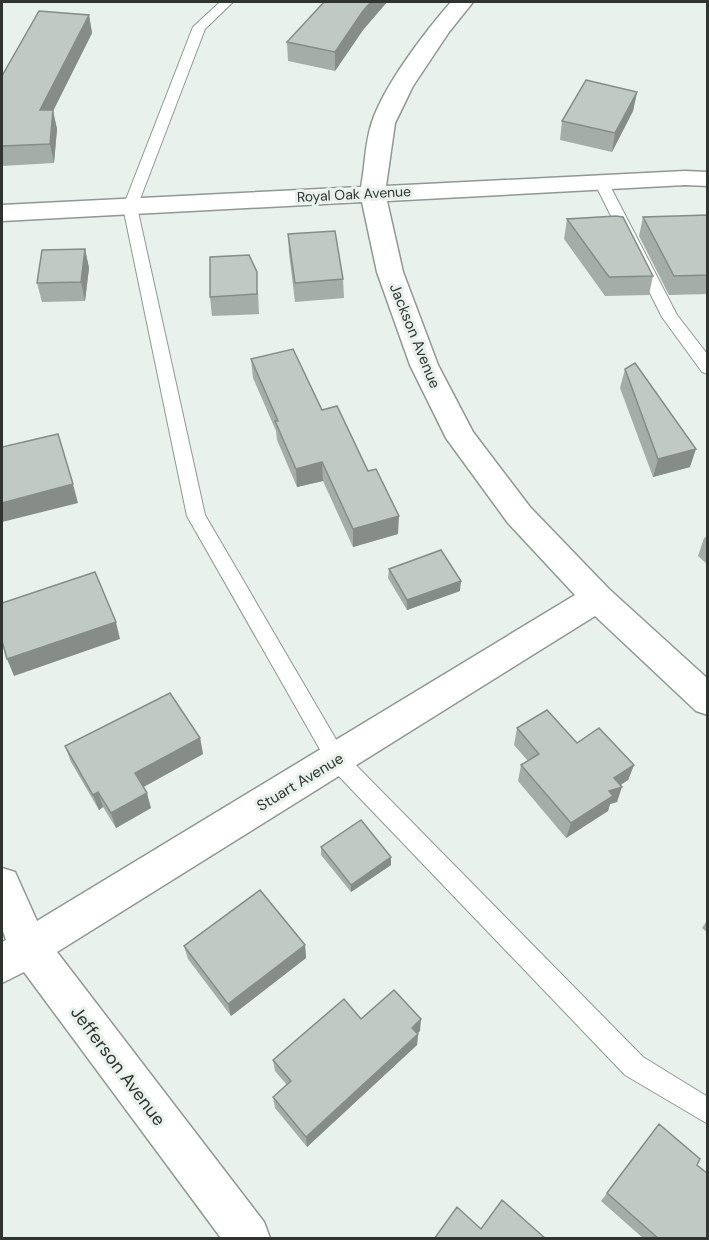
<svg xmlns="http://www.w3.org/2000/svg" width="709" height="1240" font-family="'DM Sans',sans-serif">
<style>
.lines{fill:none;stroke-linecap:round;stroke-linejoin:round}
.lane-casing{stroke:#909893;stroke-width:2}
.street-casing{stroke:#909893;stroke-width:3}
.lane{fill:#fff;fill-rule:evenodd}
.street{fill:#fff;fill-rule:evenodd}
.wall{fill:#a5ada8}
.shaded-wall{fill:#868d88}
.building{fill:#c0c9c3;stroke:#868d88;stroke-width:1.5}
.labels{text-anchor:middle;stroke-width:6;stroke-linejoin:round;paint-order:stroke}
.far-street-label{font-size:14px;fill:#303431;stroke:#e8f1eb}
.street-label{font-size:15px;fill:#303431;stroke:#e8f1eb}
.near-street-label{font-size:18px;fill:#303431;stroke:#e8f1eb}
</style>
<rect width="100%" height="100%" fill="#e8f1eb"/>
<g class="lines">
<defs>
<path id="lane" d="M220 2H233L205 29 137 207 205 515 344 753 643 1057 708 1097V1124L625 1075 330 767 187 516 123 207 193 27Z
M601 178 608 182 677 315 708 355V374L702 372 662 317 594 182Z"/>
<path id="street" d="M451 2H473L449 32 413 86 395 123 386 186 685 171 708 172V186L685 185 387 201 403 272 438 365 473 432 530 507 609 589 708 679V715L696 711 595 616 57 952 264 1222 270 1238H221L24 972 2 983V942L6 940 2 928V868L15 872 37 921 575 595 508 523 446 438 410 365 377 272 362 202 2 221V205L361 187C365 167 365 142 372 122 385 84 424 33 451 2Z"/>
</defs>
<use href="#lane" class="lane-casing"/>
<use href="#street" class="street-casing"/>
<use href="#lane" class="lane"/>
<use href="#street" class="street"/>
</g>
<path class="wall" d="M324 2H387L363 30 335 71 288 61 287 42Z
M89 15 92 33 53 111 57 129 54 163 2 166V76Z
M637 92 633 111 612 152 560 140 562 121Z
M708 215V294L669 295 639 236 643 217Z
M567 219 653 276 649 295 605 296 564 239Z
M288 234 343 279 344 298 295 302 289 253Z
M85 249 89 268 85 301 42 302 37 283Z
M258 291 259 314 212 316 210 297Z
M251 359 322 410 398 534 353 547 323 481 297 487 277 440 276 431 253 378Z
M625 369 690 467 653 477 620 388Z
M708 536V565L698 556 704 538Z
M389 569 460 591 407 610 388 578Z
M517 728 577 743 634 765 628 780 621 785 617 802 610 804 608 811 566 838 518 781 521 765 528 761 514 745Z
M200 738 203 754 143 787 151 808 116 828 103 807 99 810 71 762 65 746Z
M321 847 391 865 351 892 321 855Z
M708 919V933L702 928Z
M305 945 306 958 231 1016 188 959 184 946Z
M361 1019 420 1031 418 1033 417 1045 307 1147 275 1108 273 1097 287 1085 275 1071 273 1060Z
M659 1124 697 1165 708 1239H644L601 1201Z"/>
<path class="shaded-wall" d="M371 2H387L363 30 335 71V52L363 11Z
M89 15 92 33 53 111 57 129 54 163 50 144 40 110Z
M637 92 633 111 612 152 615 133Z
M85 249 89 268 85 301 81 282Z
M696 449 690 467 653 477 658 459Z
M322 462 323 481 297 487 296 469Z
M73 484 78 503 2 522V503Z
M399 516 398 534 353 547V529Z
M461 581 460 591 407 610V600Z
M116 622 120 639 14 676 7 659Z
M200 738 203 754 140 789 135 773Z
M634 765 628 780 614 789 622 787 617 802 610 804 608 811 566 838 571 823 614 778Z
M98 792 103 807 99 810 93 795Z
M147 793 151 808 116 828 111 813Z
M391 857V865L351 892V885Z
M305 945 306 958 231 1016 228 1004Z
M421 1019 420 1031 411 1040 412 1028Z
M418 1034 417 1045 307 1147 306 1137Z"/>
<path class="building" d="M324 2H371L363 11 335 52 287 42Z
M39 11 89 15 40 110H53L50 144 2 146V76Z
M586 80 637 92 615 133 562 121Z
M708 215V275L674 276 643 217Z
M616 216 623 217 653 276 609 277 567 219Z
M335 231 343 279 295 283 288 234Z
M85 249 81 282 37 283 42 250Z
M249 255 257 272V294L210 297V257Z
M293 349 322 410 337 406 368 471 376 469 399 516 353 529 322 462 296 469 275 421H278L251 359Z
M635 363 696 449 658 459 625 369Z
M58 434 73 484 2 503V447Z
M441 550 461 581 407 600 389 569Z
M95 572 116 622 7 659 2 641V603Z
M170 693 200 738 135 773 147 793 111 813 98 792 93 795 65 746Z
M547 710 577 743 599 728 634 765 614 778 622 787 609 791 613 796 571 823 521 765 539 754 517 728Z
M361 820 391 857 351 885 321 847Z
M260 890 305 945 228 1004 184 946Z
M394 990 421 1019 412 1028 418 1034 306 1137 273 1097 291 1081 273 1060 344 999 361 1019Z
M659 1124 700 1159 697 1165 708 1174V1239H659L607 1193Z
M502 1200 546 1239H434L457 1207 481 1229Z"/>
<g class="labels">
<g class="far-street-label">
<text transform="translate(354 194) rotate(-3)" y="5">Royal Oak Avenue</text>
</g>
<g class="street-label">
<text transform="translate(415 336) rotate(68)" y="5">Jackson Avenue</text>
<text transform="translate(300 782) rotate(-31)" y="5">Stuart Avenue</text>
</g>
<g class="near-street-label">
<text transform="translate(118 1066) rotate(53)" y="6">Jefferson Avenue</text>
</g>
</g>
<rect width="709" height="1240" fill="none" stroke="#303431" stroke-width="6"/>
</svg>
